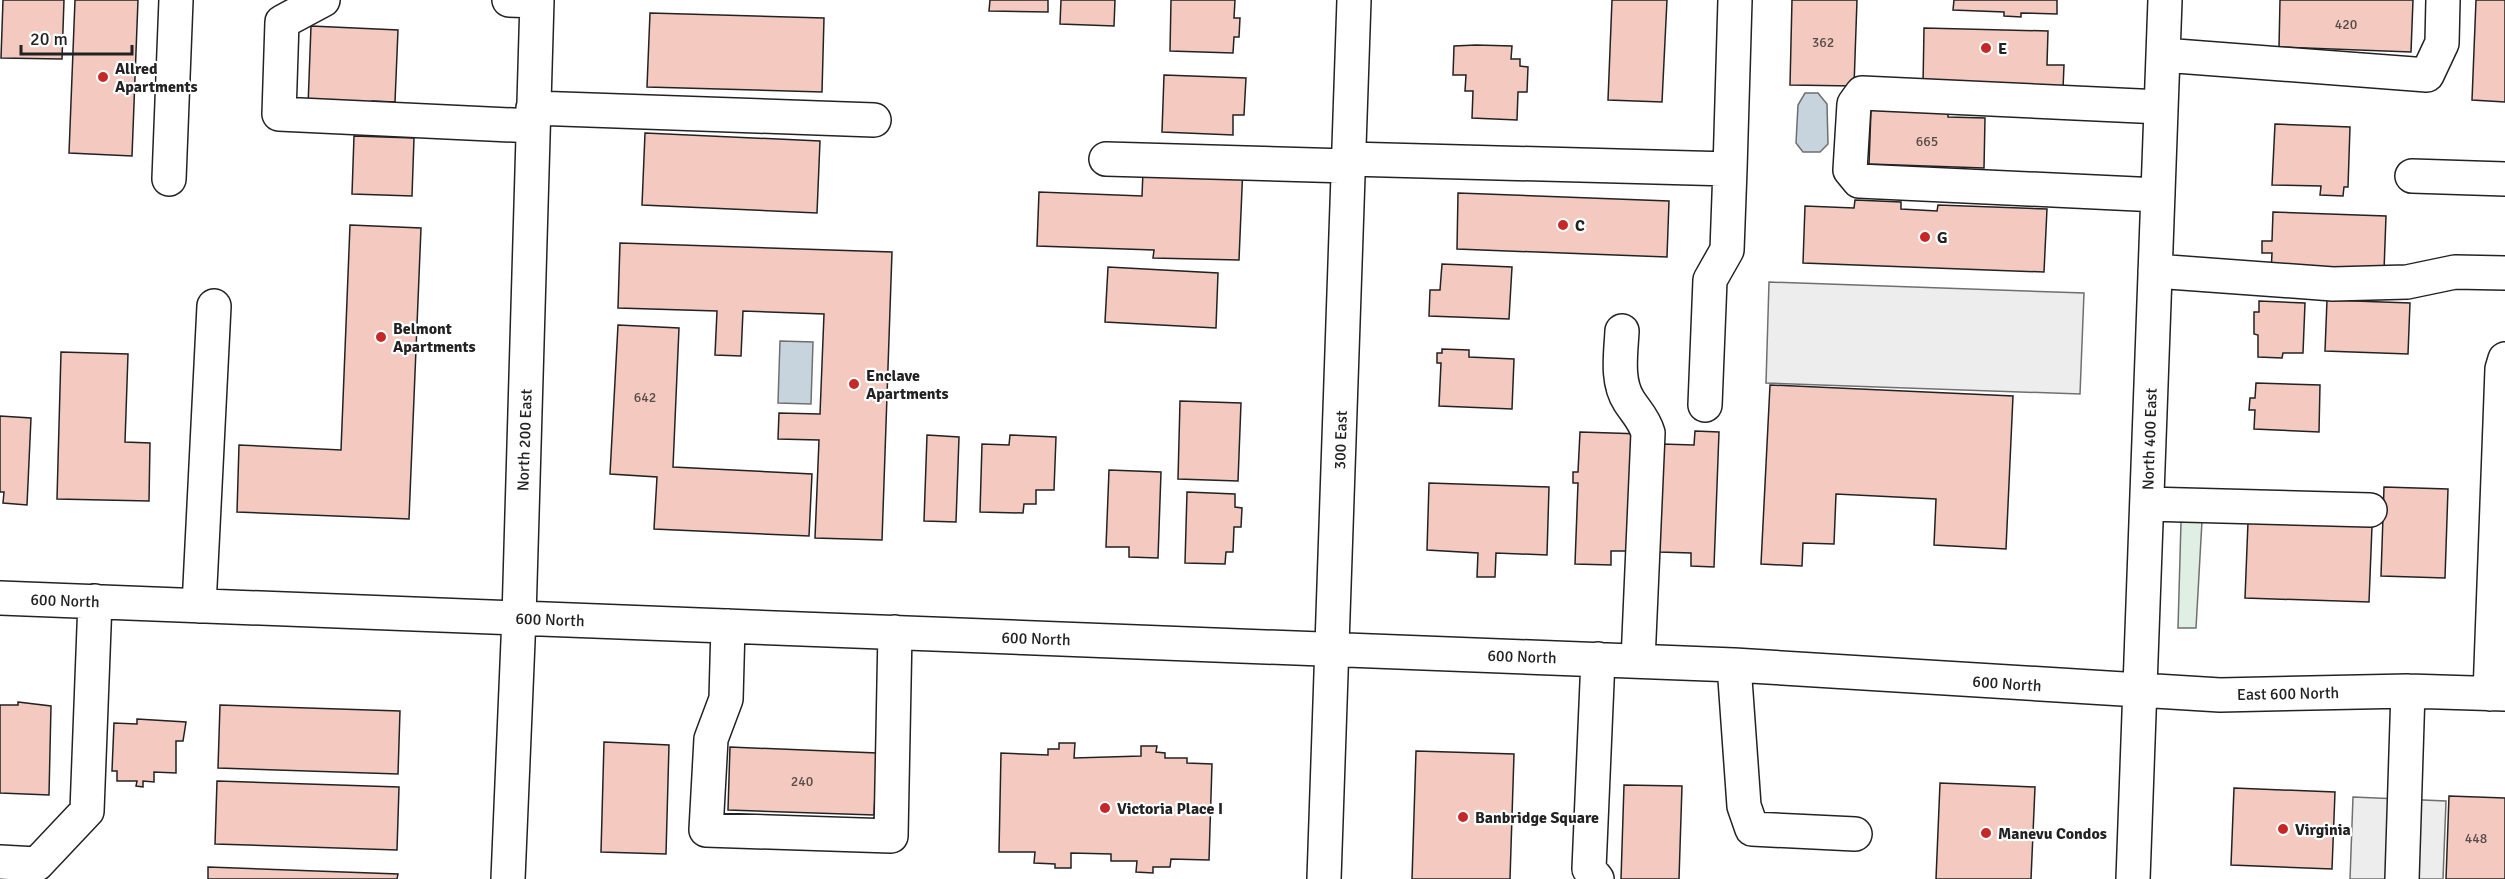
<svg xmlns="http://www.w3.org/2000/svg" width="2505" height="879" font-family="Signika,sans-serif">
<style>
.green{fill:#e0efe3;stroke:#6f6f6f;stroke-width:1.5}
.parking{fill:#ededed;stroke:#6f6f6f;stroke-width:1.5}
.water{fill:#c7d3dd;stroke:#6f6f6f;stroke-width:1.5}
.building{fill:#f3c9c0;stroke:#222;stroke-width:1.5}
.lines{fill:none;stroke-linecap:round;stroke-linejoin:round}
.minor-casing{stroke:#222;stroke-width:36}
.minor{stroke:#fff;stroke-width:33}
.poi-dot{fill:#c62828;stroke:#fff;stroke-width:2}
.labels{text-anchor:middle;stroke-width:4.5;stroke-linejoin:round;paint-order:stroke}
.number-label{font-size:14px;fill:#564c4a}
.poi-label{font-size:16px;font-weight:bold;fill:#222;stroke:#fff;text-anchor:start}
.street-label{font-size:16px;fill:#222;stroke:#fff}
</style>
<rect width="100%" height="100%" fill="#fff"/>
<path class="green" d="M2202 521 2196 628H2178L2181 522Z"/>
<path class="parking" d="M1769 282 2084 293 2080 394 1766 383Z
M2353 797 2446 801 2443 879H2350Z"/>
<path class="water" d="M1805 93H1818L1827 104 1828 144 1820 152H1803L1796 143 1798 105Z
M780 341 813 342 811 404 778 403Z"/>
<path class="building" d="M3 0H64L62 59 1 58Z
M75 0H138L132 156 69 153Z
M990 0H1048V12L989 11Z
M1061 0H1115L1114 26 1060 24Z
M1171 0H1235L1234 18H1240L1239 37H1234L1233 53 1170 51Z
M1612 0H1667L1662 102 1608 100Z
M1792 0H1857L1854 86 1790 85Z
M1954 0H2057V14L2021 13V17L2004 16V12L1953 10Z
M2280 0H2413L2411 52 2279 47Z
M2476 0H2505V102L2472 100Z
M650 13 824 18 822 92 647 87Z
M311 26 398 30 395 102 372 101 371 109 308 106Z
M1924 28 2048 31 2047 65H2064L2063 89 1923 85Z
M1476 45 1512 46 1511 59H1520V66L1528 67 1527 92H1518L1517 120 1472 118 1473 91H1465L1466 75H1453L1454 46Z
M1164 75 1246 78 1244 115H1233V135L1162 132Z
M1871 110 1948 113V117L1985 118 1984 168 1869 164Z
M2275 124 2350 127 2348 187H2344L2343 196 2320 195 2321 186 2272 185Z
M645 133 820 141 817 213 642 205Z
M354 136 414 138 412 196 352 194Z
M1243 165 1239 260 1153 258 1154 250 1037 246 1039 192 1142 196 1143 171Z
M1458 193 1669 201 1667 257 1457 249Z
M1855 200 1901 202V209L1937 211 1938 205 2047 209 2044 272 1803 263 1805 206 1854 208Z
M2273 212 2386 216 2384 271 2271 273 2272 253H2262V241H2272Z
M350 225 421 228 409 519 237 512 239 445 341 450Z
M620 243 892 252 882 540 815 538 819 440 778 439 779 413 820 414 824 314 743 311 741 356 715 355 717 311 618 308Z
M1442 264 1512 267 1509 319 1429 316 1430 290H1440Z
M1108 267 1218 273 1216 328 1105 322Z
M2327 300 2410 303 2408 354 2325 351Z
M2259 301 2305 303 2303 353H2283L2282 358 2258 357V335L2254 334V312H2259Z
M618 325 679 328 673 467 812 474 809 536 654 529 657 477 610 474Z
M1442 349 1469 350V357L1514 359 1512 409 1439 406 1441 363H1437V353H1442Z
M61 352 128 354 125 442 150 443 149 501 57 499Z
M2256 383 2320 385 2319 432 2254 429 2255 410H2249L2250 398H2255Z
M1770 385 2013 396 2006 549 1934 545 1936 499 1836 494 1834 544 1803 543 1802 566 1761 564Z
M1180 401 1241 403 1238 481 1178 479Z
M0 416 31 418 27 505 3 503 4 492H0Z
M1695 431 1719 432 1714 567 1691 566V553L1659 552 1662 444 1694 445Z
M1580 432 1642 434 1630 551H1611V565L1575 564 1578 483H1573V472H1578Z
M927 435 959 437 956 522 924 521Z
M1010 435 1056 437 1054 490H1036V504H1024L1023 513 980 512 982 444 1009 445Z
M1109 470 1161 472 1158 558 1129 557V547H1106Z
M1429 483 1549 487 1547 555 1496 553 1495 577H1477L1478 553 1427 550Z
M2384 487 2448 489 2445 578 2381 576Z
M1187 492 1235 494V507L1242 508 1241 527H1234L1233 552H1226L1225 564 1185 563Z
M2248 522 2372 526 2369 602 2245 598Z
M18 702 51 706 49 795 0 793V705H18Z
M220 705 400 711 398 774 218 768Z
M137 719 186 722 183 741H176V773L154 772V782L143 781V787L136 786 137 781H117V771H112L114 723 137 724Z
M604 742 669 745 666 854 601 852Z
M1059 743H1075L1074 758 1141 756V746H1157L1156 752 1165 753V758H1187V763L1212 764 1209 860 1171 859 1170 867H1153V873L1136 872 1137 861H1111V854L1071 853V868H1055V864L1034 863 1035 852H999L1001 753 1048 755V749H1059Z
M730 747 877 753 874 815 728 810Z
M1416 751 1514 754 1510 879H1412Z
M217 781 399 787 397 850 215 844Z
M1940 783 2035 787 2031 879H1936Z
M1624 785 1682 786 1679 879H1621Z
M2234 788 2335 792 2332 869 2231 865Z
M2449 796 2505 798V879H2446Z
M208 867 398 874 397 879H208Z"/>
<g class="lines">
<defs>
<path id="minor" d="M323 0 282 22 279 114 533 126
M509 0 537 1
M2163 55 2427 75 2442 43 2443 0
M533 108 874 120
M1106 159 1348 166
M1349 159 1730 169 1735 0
M2412 176 2505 179
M169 179 176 0
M2158 195 1859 181 1850 170 1854 104 1862 93 2161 107
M2155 271 2333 284 2407 282 2455 272 2505 273
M1622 331C1621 353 1616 381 1629 401 1636 412 1644 419 1648 433L1638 661
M1705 405 1710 280 1727 250 1730 169
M2147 504 2370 510
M0 598 1734 665 2220 695 2408 691 2505 694
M199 606 214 306
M728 626 726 699 711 739 706 830 891 836 895 632
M1734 665 1744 806 1752 829 1855 834
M2490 694 2502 369 2505 359
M0 862 37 864 87 811 95 601
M508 879 519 617 537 0
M1324 879 1354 0
M1597 879 1589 869 1598 659
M2133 879 2165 0
M2402 879 2408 691"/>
</defs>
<use href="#minor" class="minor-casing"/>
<use href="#minor" class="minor"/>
</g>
<g class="poi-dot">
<circle cx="1986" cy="48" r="6"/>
<circle cx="103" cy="77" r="6"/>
<circle cx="1563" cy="225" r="6"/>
<circle cx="1925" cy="237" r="6"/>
<circle cx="381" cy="337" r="6"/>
<circle cx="854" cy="384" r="6"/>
<circle cx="1105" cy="808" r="6"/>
<circle cx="1463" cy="817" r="6"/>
<circle cx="2283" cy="829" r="6"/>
<circle cx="1986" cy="833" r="6"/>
</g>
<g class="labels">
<g class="number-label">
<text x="2346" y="29">420</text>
<text x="1823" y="47">362</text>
<text x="1927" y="146">665</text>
<text x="645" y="402">642</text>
<text x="802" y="786">240</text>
<text x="2476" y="843">448</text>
</g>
<g class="poi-label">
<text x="1998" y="54">E</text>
<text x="115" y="74">Allred<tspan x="115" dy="18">Apartments</tspan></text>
<text x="1575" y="231">C</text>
<text x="1937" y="243">G</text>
<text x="393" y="334">Belmont<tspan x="393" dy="18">Apartments</tspan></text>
<text x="866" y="381">Enclave<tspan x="866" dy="18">Apartments</tspan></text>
<text x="1117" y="814">Victoria Place I</text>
<text x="1475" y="823">Banbridge Square</text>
<text x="2295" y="835">Virginia</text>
<text x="1998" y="839">Manevu Condos</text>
</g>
<g class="street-label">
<text transform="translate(2149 439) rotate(-88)" y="6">North 400 East</text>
<text transform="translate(524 440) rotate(-88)" y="6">North 200 East</text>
<text transform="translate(1340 440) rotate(-88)" y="6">300 East</text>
<text transform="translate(65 600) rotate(2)" y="6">600 North</text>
<text transform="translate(550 619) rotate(2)" y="6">600 North</text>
<text transform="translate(1036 638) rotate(2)" y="6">600 North</text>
<text transform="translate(1522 656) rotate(2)" y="6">600 North</text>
<text transform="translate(2007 683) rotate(4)" y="6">600 North</text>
<text transform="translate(2288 693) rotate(-1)" y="6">East 600 North</text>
</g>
</g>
<path d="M21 45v9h111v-9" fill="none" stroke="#222222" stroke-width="3"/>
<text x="30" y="45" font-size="18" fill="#222222" stroke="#ffffff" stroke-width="4.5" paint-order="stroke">20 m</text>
</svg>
